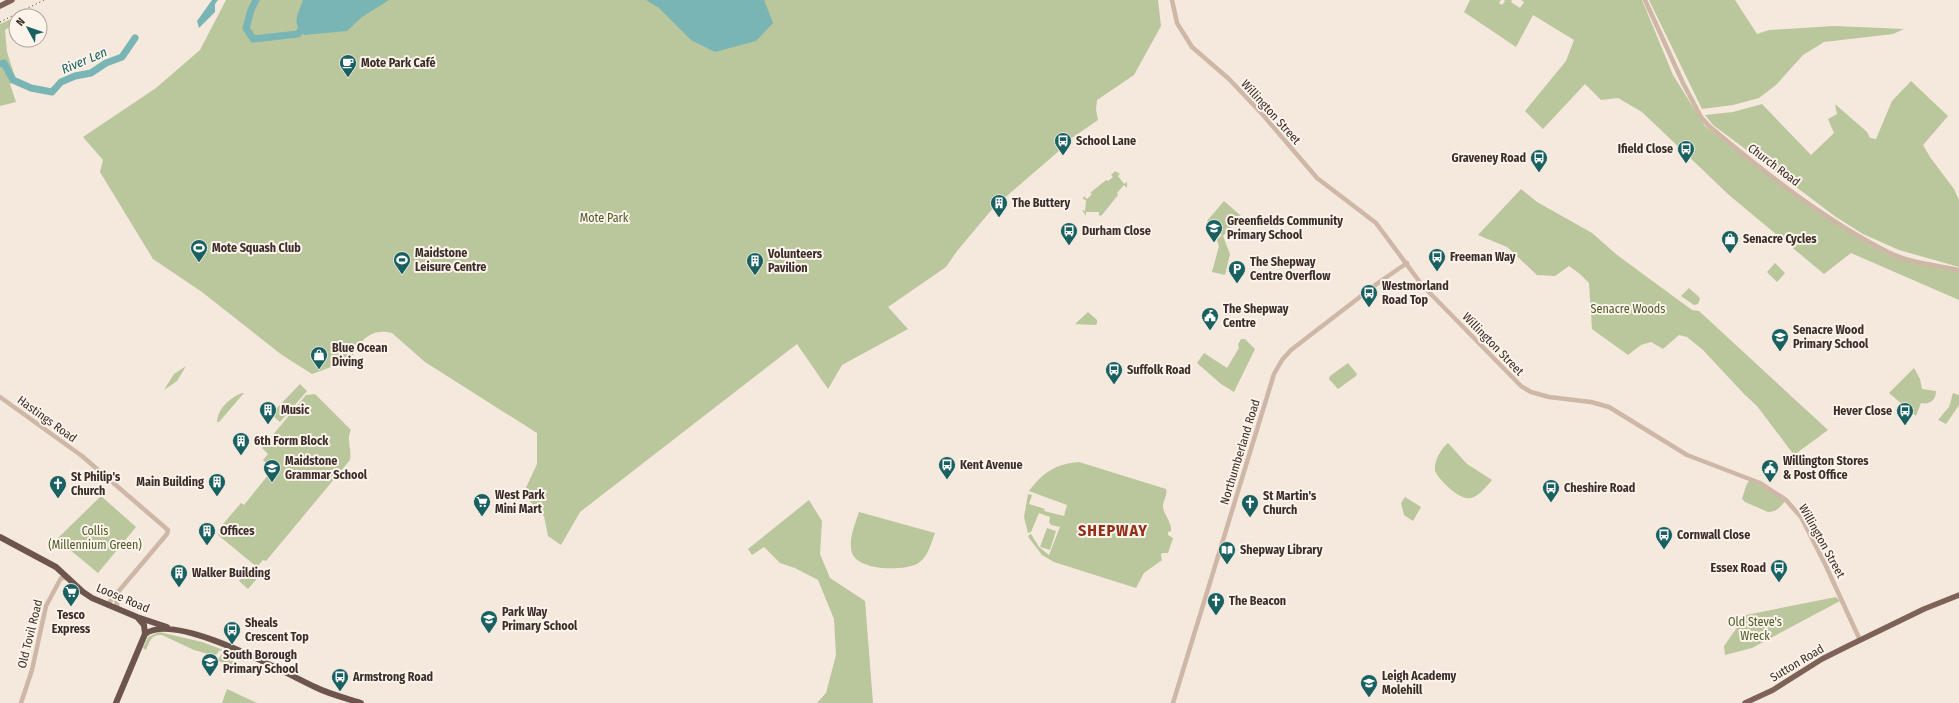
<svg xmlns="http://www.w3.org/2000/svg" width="1959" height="703" font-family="'Fira Sans Condensed',sans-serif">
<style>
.green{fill:#bac69b}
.water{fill:#79b5b4}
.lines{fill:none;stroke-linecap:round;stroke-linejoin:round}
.river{stroke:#79b5b4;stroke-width:7}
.tertiary{stroke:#cfb7a8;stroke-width:4.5}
.primary{stroke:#7e6258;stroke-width:5.5}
.trunk{stroke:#6d544c;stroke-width:6}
.rail{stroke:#3b2d29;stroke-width:1;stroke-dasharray:1 3;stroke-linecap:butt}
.labels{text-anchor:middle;stroke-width:4;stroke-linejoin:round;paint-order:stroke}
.poi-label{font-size:12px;font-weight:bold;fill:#3b2d29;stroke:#fcf3eb;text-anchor:start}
.street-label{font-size:12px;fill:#3b2d29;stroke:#fcf3eb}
.park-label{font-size:12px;fill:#4d5c2a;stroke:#fcf3eb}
.water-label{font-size:13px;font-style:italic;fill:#196161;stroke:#fcf3eb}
.district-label{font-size:16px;font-weight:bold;letter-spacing:1px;fill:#922e19;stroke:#fcf3eb}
</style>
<rect width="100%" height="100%" fill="#f5e8dd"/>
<path class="green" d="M226 0H1158L1161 26 1134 75 1097 100 1096 110 1098 120 1066 142 1059 134 1067 144 994 207 957 251 946 267 888 307 908 329 842 365 828 389 797 344 580 512 561 545 548 536 544 516 523 494 537 464V433L425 362 392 333C370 327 359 342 350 360L312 374 282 355 202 292 153 259 100 172 103 160 83 137 156 88 200 50Z
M1470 0H1501L1499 3 1502 5 1505 1 1504 0H1512L1511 2 1520 8 1524 2 1521 0H1642L1673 75 1705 126 1811 208 1885 253 1959 271V300L1851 253 1824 274 1729 195 1642 112 1618 98 1601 100 1585 84 1543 129 1525 111 1566 61 1574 40 1533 15 1516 47 1464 12Z
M1649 0H1735L1757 34 1769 30 1834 26 1904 29 1893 34 1824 42 1803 55 1776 85 1759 98 1733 105 1702 109Z
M16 17V23L5 30 7 52 16 80 10 84 16 102 0 106V24Z
M1911 81 1948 116 1923 145 1930 157 1954 189 1959 200V267L1899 250 1863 234 1836 217 1713 125 1705 115 1733 112 1762 104 1811 155 1834 133 1828 119 1837 114 1835 104 1867 132 1870 138 1876 139 1892 101Z
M1115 171 1120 174 1118 176 1124 184 1127 182V188L1124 185 1117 193 1118 195 1102 215 1099 216V212H1086V216L1082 210 1085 211 1086 200 1083 199V198L1084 196 1087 199 1092 194 1090 193 1106 180 1108 181 1113 177 1111 175Z
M1521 189 1537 202 1592 233 1617 255 1692 310 1699 311 1828 430 1794 455 1757 406 1744 394 1703 350 1687 337 1679 335 1663 349 1651 342 1641 345 1628 355 1592 329 1589 283 1580 274 1569 266 1555 276 1537 275 1507 247 1478 235Z
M1224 201 1241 216 1223 236 1230 254 1225 275 1212 272 1219 246 1217 240 1222 235 1207 221Z
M1775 263 1785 273 1777 282 1767 272Z
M1689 288 1700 298 1698 304 1694 305 1681 296Z
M1088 312 1097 320V324L1095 325 1075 324Z
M1241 339H1245L1255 349 1234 392 1221 384 1197 363 1204 353 1227 368 1239 348 1238 345Z
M1348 363 1357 374 1356 376 1338 389 1329 379 1330 376Z
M186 366 177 381 164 390 174 374Z
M1914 368 1920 379 1922 389 1936 391C1936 400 1930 405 1921 403L1916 416 1889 393Z
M300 384 307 391 280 422 272 415 274 411Z
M242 393H244L219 422H217C218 408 230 398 242 393Z
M1953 393 1959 395V405L1946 424 1938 420 1949 407Z
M315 394 351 430C346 438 352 450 350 460L266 561 263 560 257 567 218 535 220 532 218 530 241 503 244 505 273 469 263 460 268 454 262 448 306 395Z
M1448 443 1467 464 1492 480C1487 486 1479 496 1471 498 1460 501 1439 480 1435 471 1434 461 1440 450 1448 443Z
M1079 462 1166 489C1168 496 1162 501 1163 508 1165 516 1172 523 1171 531L1168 532V535L1173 538 1168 553H1162L1161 555 1162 560 1144 573 1136 588 1054 562 1042 555 1029 538 1028 536 1031 534 1039 547 1049 555 1060 527 1051 525 1049 522 1050 517 1039 513 1031 532 1028 533 1024 517 1028 494 1032 495 1029 504 1045 509 1044 511 1064 516 1067 505 1029 491C1043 472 1056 464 1079 462Z
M1750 479 1786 500C1781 506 1777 512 1768 512L1745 502 1742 499 1746 486Z
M101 496 136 527 98 573 57 539Z
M1405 497 1421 507 1413 521 1404 515 1401 503Z
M809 500 822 521 820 554 830 578 865 601 873 703H817L826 693 836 655 834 619 818 580 795 568 780 563 764 547 752 555 748 549Z
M859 512 935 533C931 543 928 558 917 564 902 571 859 571 852 553 848 540 855 524 859 512Z
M1047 528 1056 531 1050 550 1040 547Z
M252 566 261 574 248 589 239 581Z
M1836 597 1840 601 1752 648 1725 655 1724 646 1746 615Z
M159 632 202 642 237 655 230 668 218 660 223 652 220 650 215 656 194 650 162 635C151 634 150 641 146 650L143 648 148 637Z
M227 689 257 703H222Z"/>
<path class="water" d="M212 0H218L215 4V12L199 28 197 21Z
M303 0H389L362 17 347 31 304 35C291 23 298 15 303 0Z
M646 0H764L773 23 756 41 715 52 691 40 659 8Z"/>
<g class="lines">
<path class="river" d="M256 0 251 10 246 28 253 39 298 34 300 31
M0 64 4 63 13 80 31 88 52 92 61 82 75 76 91 73 106 63 122 57 135 38"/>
<path class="tertiary" d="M1172 0 1177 23 1192 47 1229 79 1263 115 1317 178 1376 223 1422 285 1521 386 1531 392 1549 397 1591 402 1609 407 1687 455 1760 483 1786 500 1801 517 1825 564 1860 640
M1645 0 1683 83 1701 117 1709 126C1763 171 1824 220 1888 252 1909 263 1936 265 1959 270
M0 397 82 456 168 530 167 534 107 605
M115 595 118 609
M21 703 32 670 46 606 61 578H68
M1173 703 1274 374 1282 360 1291 350 1378 283 1407 263"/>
<path class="primary" d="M0 6 12 0
M1745 703 1773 690 1822 659 1848 646 1924 609 1959 595"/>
<path class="trunk" d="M0 537 56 567 83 592 92 598 137 617 167 627
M145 634C175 611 283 672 315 687 329 694 345 698 361 703
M116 703 145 634 144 625 138 618"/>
<path class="rail" d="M0 22 44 0"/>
</g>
<defs>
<symbol id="cafe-pin" viewBox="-11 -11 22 30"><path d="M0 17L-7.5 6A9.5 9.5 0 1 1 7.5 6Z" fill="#196161" stroke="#fcf3eb"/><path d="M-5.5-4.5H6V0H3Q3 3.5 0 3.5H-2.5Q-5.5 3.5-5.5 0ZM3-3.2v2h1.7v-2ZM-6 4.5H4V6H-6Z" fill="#fff"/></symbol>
<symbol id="bus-pin" viewBox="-11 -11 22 30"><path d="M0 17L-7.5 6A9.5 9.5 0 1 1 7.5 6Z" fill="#196161" stroke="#fcf3eb"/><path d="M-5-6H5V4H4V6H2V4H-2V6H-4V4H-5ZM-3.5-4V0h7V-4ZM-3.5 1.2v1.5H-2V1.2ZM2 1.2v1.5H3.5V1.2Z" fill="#fff"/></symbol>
<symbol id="building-pin" viewBox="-11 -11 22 30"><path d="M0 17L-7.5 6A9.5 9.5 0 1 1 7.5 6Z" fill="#196161" stroke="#fcf3eb"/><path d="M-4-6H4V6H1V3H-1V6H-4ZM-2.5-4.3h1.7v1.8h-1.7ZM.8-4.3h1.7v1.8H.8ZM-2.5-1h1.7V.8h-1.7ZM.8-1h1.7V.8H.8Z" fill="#fff"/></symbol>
<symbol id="school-pin" viewBox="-11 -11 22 30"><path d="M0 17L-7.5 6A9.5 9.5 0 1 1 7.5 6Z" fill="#196161" stroke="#fcf3eb"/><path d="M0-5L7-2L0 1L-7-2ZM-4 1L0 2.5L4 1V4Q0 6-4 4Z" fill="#fff"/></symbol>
<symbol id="shop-pin" viewBox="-11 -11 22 30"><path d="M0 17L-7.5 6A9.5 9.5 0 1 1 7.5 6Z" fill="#196161" stroke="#fcf3eb"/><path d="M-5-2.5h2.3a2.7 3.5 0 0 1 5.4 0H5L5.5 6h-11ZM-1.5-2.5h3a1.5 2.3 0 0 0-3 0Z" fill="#fff"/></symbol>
<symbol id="stadium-pin" viewBox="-11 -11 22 30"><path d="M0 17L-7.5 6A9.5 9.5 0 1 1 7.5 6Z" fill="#196161" stroke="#fcf3eb"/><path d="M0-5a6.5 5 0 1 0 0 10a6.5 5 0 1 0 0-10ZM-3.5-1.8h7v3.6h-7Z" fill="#fff"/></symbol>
<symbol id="parking-pin" viewBox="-11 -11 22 30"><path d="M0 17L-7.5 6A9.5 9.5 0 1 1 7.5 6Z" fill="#196161" stroke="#fcf3eb"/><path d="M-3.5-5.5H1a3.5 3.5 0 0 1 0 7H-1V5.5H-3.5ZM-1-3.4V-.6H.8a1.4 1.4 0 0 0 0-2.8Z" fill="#fff"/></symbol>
<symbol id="civic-pin" viewBox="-11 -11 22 30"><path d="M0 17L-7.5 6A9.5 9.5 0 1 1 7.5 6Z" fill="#196161" stroke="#fcf3eb"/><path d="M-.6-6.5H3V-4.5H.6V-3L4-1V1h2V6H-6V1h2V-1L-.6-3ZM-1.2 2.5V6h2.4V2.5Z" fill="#fff"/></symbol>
<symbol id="church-pin" viewBox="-11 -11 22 30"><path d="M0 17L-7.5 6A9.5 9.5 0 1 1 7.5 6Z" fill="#196161" stroke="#fcf3eb"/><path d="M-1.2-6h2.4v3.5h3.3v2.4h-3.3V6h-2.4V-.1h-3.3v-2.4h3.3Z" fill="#fff"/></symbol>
<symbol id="supermarket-pin" viewBox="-11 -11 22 30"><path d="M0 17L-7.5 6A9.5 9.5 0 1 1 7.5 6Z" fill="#196161" stroke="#fcf3eb"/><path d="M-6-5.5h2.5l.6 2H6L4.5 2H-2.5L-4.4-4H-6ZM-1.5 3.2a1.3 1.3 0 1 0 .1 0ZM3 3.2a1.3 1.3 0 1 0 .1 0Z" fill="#fff"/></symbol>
<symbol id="library-pin" viewBox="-11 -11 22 30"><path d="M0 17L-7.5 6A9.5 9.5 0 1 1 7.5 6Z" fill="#196161" stroke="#fcf3eb"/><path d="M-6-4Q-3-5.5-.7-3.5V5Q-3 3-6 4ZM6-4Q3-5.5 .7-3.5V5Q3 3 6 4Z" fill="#fff"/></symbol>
</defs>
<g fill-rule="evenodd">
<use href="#cafe-pin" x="338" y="53" width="20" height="27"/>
<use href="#bus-pin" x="1053" y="131" width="20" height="27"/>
<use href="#bus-pin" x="1676" y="139" width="20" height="27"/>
<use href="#bus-pin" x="1529" y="148" width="20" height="27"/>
<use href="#building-pin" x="989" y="193" width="20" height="27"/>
<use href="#school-pin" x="1204" y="218" width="20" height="27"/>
<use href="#bus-pin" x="1059" y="221" width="20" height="27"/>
<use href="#shop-pin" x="1720" y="229" width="20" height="27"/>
<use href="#stadium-pin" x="189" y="238" width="20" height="27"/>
<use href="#bus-pin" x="1427" y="247" width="20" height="27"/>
<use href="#stadium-pin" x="392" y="250" width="20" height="27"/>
<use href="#building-pin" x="745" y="251" width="20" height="27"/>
<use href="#parking-pin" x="1227" y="259" width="20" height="27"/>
<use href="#bus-pin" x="1359" y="283" width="20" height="27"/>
<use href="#civic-pin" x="1200" y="306" width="20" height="27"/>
<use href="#school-pin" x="1770" y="327" width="20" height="27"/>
<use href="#shop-pin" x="309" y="345" width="20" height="27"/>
<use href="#bus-pin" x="1104" y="360" width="20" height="27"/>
<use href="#building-pin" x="258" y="400" width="20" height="27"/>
<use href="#bus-pin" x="1895" y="401" width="20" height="27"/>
<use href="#building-pin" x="231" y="431" width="20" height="27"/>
<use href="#bus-pin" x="937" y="455" width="20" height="27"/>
<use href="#school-pin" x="262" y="458" width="20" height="27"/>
<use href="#civic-pin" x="1760" y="458" width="20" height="27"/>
<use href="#building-pin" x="207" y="472" width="20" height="27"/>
<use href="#church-pin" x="48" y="474" width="20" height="27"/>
<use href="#bus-pin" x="1541" y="478" width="20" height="27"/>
<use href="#supermarket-pin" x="472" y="492" width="20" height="27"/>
<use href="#church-pin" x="1240" y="493" width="20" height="27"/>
<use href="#building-pin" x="197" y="521" width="20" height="27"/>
<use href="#bus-pin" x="1654" y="525" width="20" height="27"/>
<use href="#library-pin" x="1217" y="540" width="20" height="27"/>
<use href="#bus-pin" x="1769" y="558" width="20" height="27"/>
<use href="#building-pin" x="169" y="563" width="20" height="27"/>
<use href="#supermarket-pin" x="61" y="582" width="20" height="27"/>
<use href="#church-pin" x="1206" y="591" width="20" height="27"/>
<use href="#school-pin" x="479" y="609" width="20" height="27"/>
<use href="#bus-pin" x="222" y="620" width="20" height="27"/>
<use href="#school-pin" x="200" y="652" width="20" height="27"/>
<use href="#bus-pin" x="330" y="667" width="20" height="27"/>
<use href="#school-pin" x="1359" y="673" width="20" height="27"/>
</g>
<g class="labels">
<g class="poi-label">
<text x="361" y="67">Mote Park Café</text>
<text x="1076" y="145">School Lane</text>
<text x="1673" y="153" text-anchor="end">Ifield Close</text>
<text x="1526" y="162" text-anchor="end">Graveney Road</text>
<text x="1012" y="207">The Buttery</text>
<text x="1227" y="225">Greenfields Community<tspan x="1227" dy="14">Primary School</tspan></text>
<text x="1082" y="235">Durham Close</text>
<text x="1743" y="243">Senacre Cycles</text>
<text x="212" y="252">Mote Squash Club</text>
<text x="415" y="257">Maidstone<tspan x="415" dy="14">Leisure Centre</tspan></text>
<text x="768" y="258">Volunteers<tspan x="768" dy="14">Pavilion</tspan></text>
<text x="1450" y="261">Freeman Way</text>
<text x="1250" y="266">The Shepway<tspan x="1250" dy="14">Centre Overflow</tspan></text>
<text x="1382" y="290">Westmorland<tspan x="1382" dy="14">Road Top</tspan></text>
<text x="1223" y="313">The Shepway<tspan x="1223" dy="14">Centre</tspan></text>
<text x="1793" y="334">Senacre Wood<tspan x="1793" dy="14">Primary School</tspan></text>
<text x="332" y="352">Blue Ocean<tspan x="332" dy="14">Diving</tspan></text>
<text x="1127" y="374">Suffolk Road</text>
<text x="281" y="414">Music</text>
<text x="1892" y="415" text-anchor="end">Hever Close</text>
<text x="254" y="445">6th Form Block</text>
<text x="285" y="465">Maidstone<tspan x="285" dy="14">Grammar School</tspan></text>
<text x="1783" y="465">Willington Stores<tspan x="1783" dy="14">&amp; Post Office</tspan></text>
<text x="960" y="469">Kent Avenue</text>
<text x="71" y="481">St Philip's<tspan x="71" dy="14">Church</tspan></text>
<text x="204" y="486" text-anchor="end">Main Building</text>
<text x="1564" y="492">Cheshire Road</text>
<text x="495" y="499">West Park<tspan x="495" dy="14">Mini Mart</tspan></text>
<text x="1263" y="500">St Martin's<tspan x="1263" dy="14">Church</tspan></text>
<text x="220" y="535">Offices</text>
<text x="1677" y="539">Cornwall Close</text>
<text x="1240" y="554">Shepway Library</text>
<text x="1766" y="572" text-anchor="end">Essex Road</text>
<text x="192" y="577">Walker Building</text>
<text x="1229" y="605">The Beacon</text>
<text x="502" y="616">Park Way<tspan x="502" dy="14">Primary School</tspan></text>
<text x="71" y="619" text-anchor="middle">Tesco<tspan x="71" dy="14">Express</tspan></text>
<text x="245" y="627">Sheals<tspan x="245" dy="14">Crescent Top</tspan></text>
<text x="223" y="659">South Borough<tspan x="223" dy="14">Primary School</tspan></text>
<text x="1382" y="680">Leigh Academy<tspan x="1382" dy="14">Molehill</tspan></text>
<text x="353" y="681">Armstrong Road</text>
</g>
<g class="street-label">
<text transform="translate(1271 112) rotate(48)" y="4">Willington Street</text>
<text transform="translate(1774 165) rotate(37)" y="4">Church Road</text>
<text transform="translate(1493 344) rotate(46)" y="4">Willington Street</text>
<text transform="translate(47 419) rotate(36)" y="4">Hastings Road</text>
<text transform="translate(1240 452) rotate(-73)" y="4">Northumberland Road</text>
<text transform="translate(1822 541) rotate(61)" y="4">Willington Street</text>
<text transform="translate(123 598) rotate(23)" y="4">Loose Road</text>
<text transform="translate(30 634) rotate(-76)" y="4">Old Tovil Road</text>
<text transform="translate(1797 663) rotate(-31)" y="4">Sutton Road</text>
</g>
<g class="park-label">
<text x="604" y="222">Mote Park</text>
<text x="1628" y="313">Senacre Woods</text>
<text x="95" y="535">Collis<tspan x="95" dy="14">(Millennium Green)</tspan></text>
<text x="1755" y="626">Old Steve's<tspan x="1755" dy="14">Wreck</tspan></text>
</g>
<g class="water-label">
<text transform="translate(84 60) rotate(-23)" y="5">River Len</text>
</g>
<g class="district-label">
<text x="1113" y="536">SHEPWAY</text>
</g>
</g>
<g transform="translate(28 28) rotate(310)"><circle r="19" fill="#fcf3eb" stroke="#afa49d"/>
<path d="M0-3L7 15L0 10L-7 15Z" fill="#196161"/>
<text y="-6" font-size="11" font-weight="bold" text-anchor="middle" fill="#3b2d29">N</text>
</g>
</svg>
